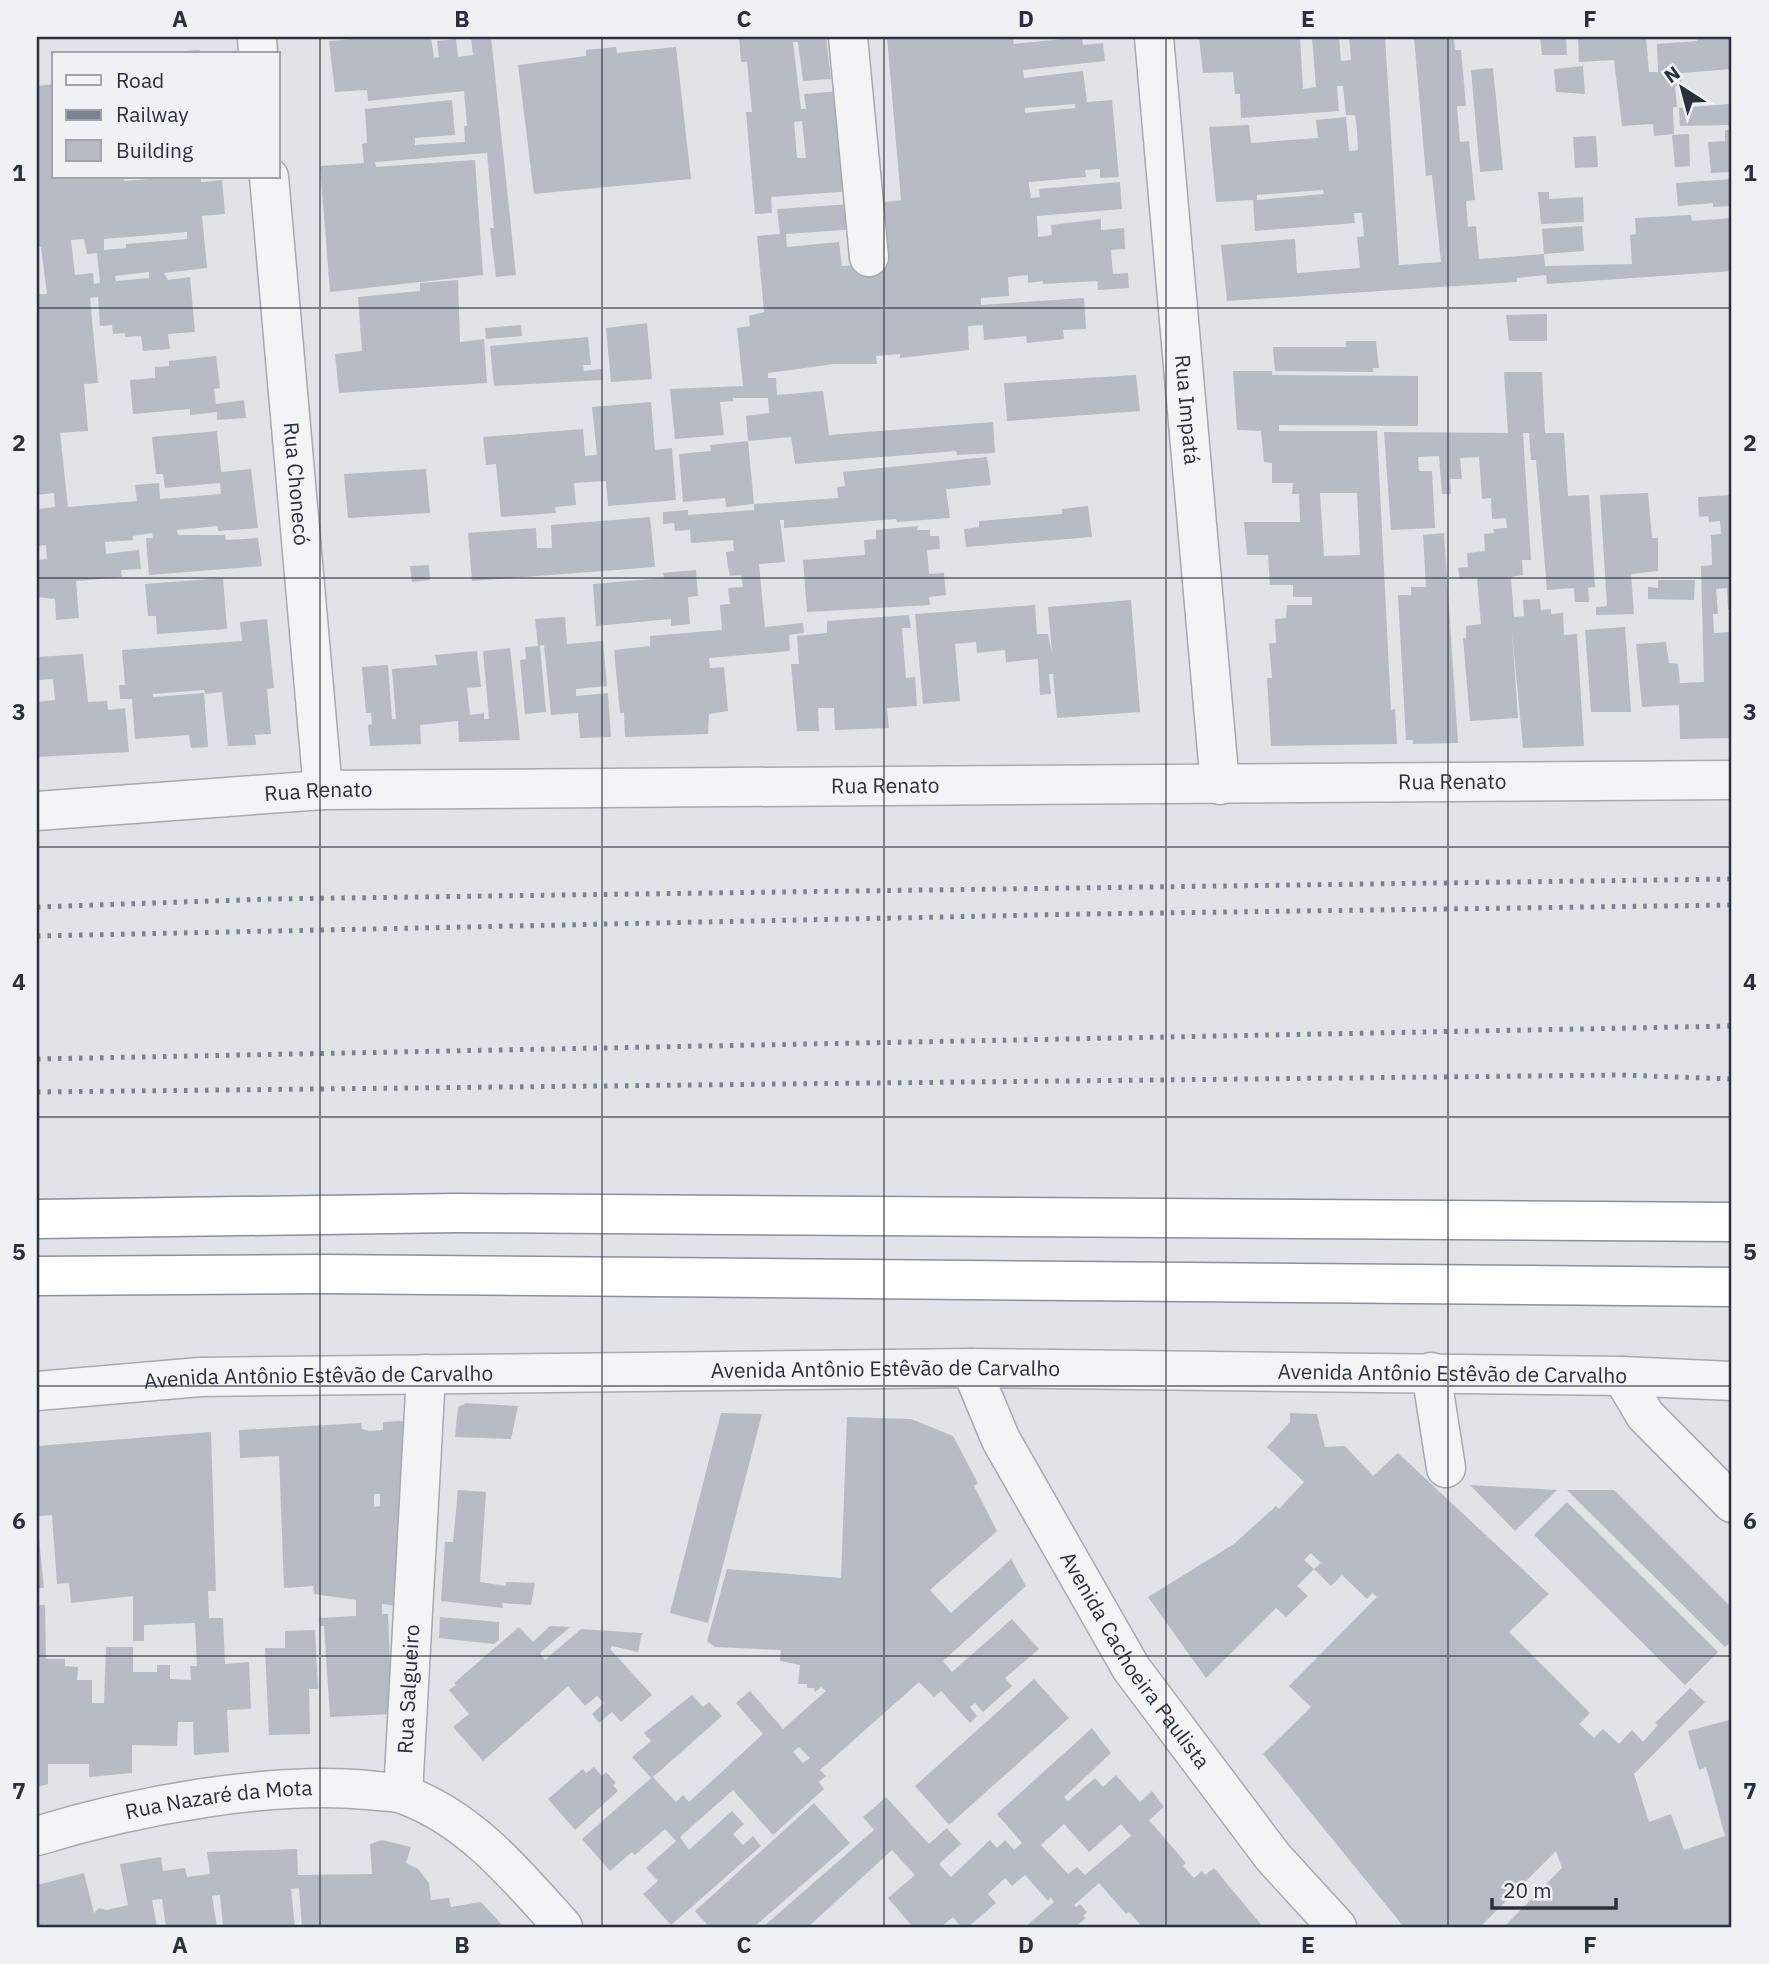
<svg xmlns="http://www.w3.org/2000/svg" width="1769" height="1964" font-family="'IBM Plex Sans',sans-serif">
<style>
.building{fill:#b7bcc4;fill-rule:evenodd}
.lines{fill:none;stroke-linecap:round;stroke-linejoin:round}
.minor-casing{stroke:#a6aab1;stroke-width:41}
.highway-casing{stroke:#88919d;stroke-width:41}
.minor{stroke:#f2f4f6;stroke-width:38}
.highway{stroke:#fff;stroke-width:38}
.rail{stroke:#7b8390;stroke-width:5;stroke-dasharray:3.5 7;stroke-linecap:butt}
.grid{fill:none;stroke:#2a313d;stroke-width:2;stroke-opacity:0.55}
.labels{text-anchor:middle;stroke-width:5;stroke-linejoin:round;paint-order:stroke}
.street-label{font-size:21px;fill:#2a313d;stroke:#eff2f5}
.neatline{fill:none;stroke:#2a313d;stroke-width:2.5}
.grid-label{font-size:23px;text-anchor:middle;font-weight:bold;fill:#2a313d}
</style>
<rect width="100%" height="100%" fill="#e0e3e7"/>
<path class="building" d="M376 37H431L434 58 439 57 437 41 456 39 458 57 473 55 471 37H491L516 275 496 277 490 228H494L487 153 375 162 376 167 475 160 483 275 330 292 320 166 364 163 362 144 367 143 365 109 452 100 455 135 415 138V145L465 142 464 126H467L464 91 368 101 367 90 335 92 329 41Z
M739 37H826L831 79 803 81 798 42H793L801 109H806L804 94 841 91 852 191 771 197 772 213 755 214 746 112H752L747 62H741ZM802 121 806 158H797L794 122Z
M887 37H1013L1014 44 1082 37 1083 45 1103 43 1105 61 1023 70 1024 78 1083 71 1087 102 1112 100 1119 177 1100 178V169L1085 170 1086 177 1029 182V185L1031 198 1040 197 1039 189 1120 182 1122 209 1037 216 1038 237 1052 235 1051 225 1101 219V230L1124 228 1125 249 1111 250 1113 274 1128 273 1129 288 1098 290 1097 281 1043 284V281L1028 283V275L1008 277 1009 296 981 298V305L1084 298 1086 329 1063 330 1064 339 1027 343 1026 336 984 340 983 325 968 326 969 350 900 358V354L876 356 877 364H834L768 373V378H776L777 395 823 391 829 435 993 422 995 453 957 455 956 451 795 464 791 437 748 441 754 504 726 507 725 498 683 502 679 454 711 451 710 445 748 441 746 416 769 413 768 398H733V401L720 402 724 435 675 439 670 389 743 386 737 328 750 326 749 316 764 312 757 236 780 234 777 209 853 204 856 229 786 234 787 247 839 242 842 266 882 263 877 203 901 200ZM1075 104V108L1025 113V108Z
M1199 37H1300L1303 89 1316 87 1312 37H1339L1341 61 1351 60 1349 37H1385L1399 265 1441 262 1432 175 1426 176 1414 37H1454L1455 50H1461L1466 106H1457L1460 142 1469 141 1475 200 1466 201 1468 227 1476 226 1479 259 1544 254 1545 266 1632 264 1630 235 1636 234 1635 218 1691 215 1692 221 1732 218V271L1547 284 1546 275 1517 278V282L1227 301 1221 245 1295 239 1297 273 1360 268 1357 237 1364 236 1362 213H1354L1355 223 1255 231 1253 200 1216 202 1209 127 1249 125 1251 143 1318 138 1316 120 1346 117 1349 151 1358 150 1357 130 1355 115H1346L1343 86H1337L1339 111 1241 118 1240 94H1235L1233 72 1203 73ZM1323 190 1324 194 1257 200V195Z
M1540 37H1566L1567 55H1542Z
M1578 37H1646L1649 72H1658L1657 44 1697 41 1696 37H1732V69L1681 73 1682 85 1675 86 1677 107H1673L1674 134 1654 136 1653 124 1622 126 1614 60 1579 62Z
M616 47 617 53 676 47 691 179 534 194 518 65 586 56V50Z
M199 50 203 54H174V52Z
M1583 66 1585 94 1556 92 1554 69Z
M1493 68 1503 170 1480 172 1471 70Z
M54 84V177H124V181L176 177H201V182L222 180 225 214 202 216 207 268 164 273 168 280 190 277 195 332 168 334 170 349 143 351 141 336 125 337V333L113 334 112 325 100 326 98 297 90 298 98 383 84 384 88 431 60 433 68 507 137 501 135 485 159 483 160 499 221 494 220 483 165 488 163 474H156L152 437 217 431 221 472 251 469 258 528 218 531V526L177 530 178 535H225L226 540 258 538 262 566 149 575 146 538H153L152 533 133 536V540L105 542 106 554 139 550 141 569 121 570 122 577 76 581 79 618 56 620 55 599 37 597V560L47 559 46 545 37 546V509L55 507 54 493 37 495V294H47L41 247H37V86ZM187 232V239L126 244V248L104 250V239ZM84 239 87 254 97 253 100 283 94 284 93 273 75 275 71 240ZM149 272V278L116 281 115 276Z
M1732 87V125L1680 126 1679 108 1730 104 1729 88Z
M1725 130H1732V172L1711 173 1708 142 1725 141Z
M1689 134 1690 166 1675 167 1672 135Z
M1596 136 1598 167 1575 168 1573 137Z
M1732 179V206L1713 207V203L1678 206 1676 183Z
M1538 192H1549V199L1583 197 1584 222 1541 224Z
M1582 226 1584 251 1544 254 1542 229Z
M458 280 460 342 484 339 487 383 339 393 335 354 362 351 358 297 420 291V283Z
M1547 314V341H1509L1506 315Z
M647 323 652 379 611 382 606 328Z
M521 325 522 336 486 339 485 328Z
M588 337 591 365H583L584 371 602 369 603 380 494 386 490 346Z
M1346 341H1376L1379 368H1373V372L1275 371 1273 347H1346Z
M216 356 220 388 214 389 216 404 244 400 246 418 217 420V412L190 415V409L133 414 130 380 155 378V367L169 366V361Z
M1233 371H1272V375L1418 376V426L1279 425V431H1377L1391 710 1395 709 1397 744 1271 746 1267 678H1272L1269 643H1276L1275 619 1286 618 1287 605H1312V597H1293V585H1270L1268 555H1247L1244 522H1300L1299 494H1292L1293 483H1272V463L1264 462 1261 431 1237 430ZM1320 493H1357L1360 555 1324 556Z
M1504 372H1542L1545 433H1564L1568 496 1589 495 1595 587 1588 588 1589 602H1575L1574 588 1547 590 1536 460H1531L1529 433H1523L1531 560H1522L1523 575 1511 577 1514 617 1524 616 1523 600 1540 599 1541 610 1551 609V614L1563 613 1564 635 1577 634 1584 746 1523 748 1512 632 1518 718 1470 721 1463 638H1466V626L1481 624 1477 578 1460 579 1458 568 1468 567 1467 553 1485 551 1484 534 1494 533 1493 529 1507 528 1506 518 1492 519 1491 498 1482 499 1479 457 1460 458 1462 479H1450L1451 494H1442L1439 456 1418 457 1419 471H1432L1435 528 1391 530 1384 432 1508 433Z
M1136 375 1140 411 1007 421 1004 383Z
M651 402 655 450 672 448 676 500 608 506 606 481 574 483 576 505 555 507 556 513 501 517 496 464 486 465 483 437 583 429 585 456 597 455 592 407Z
M987 457 991 485 946 489 950 518 897 522 896 519 784 528V520H780L785 562 759 564 765 627 803 623 804 633 789 635 790 651 709 658 710 668 724 667 728 711 709 714 708 734 625 737 624 713H620L614 650 650 646V636L722 630 720 605 730 604 728 588 743 587 741 575 730 576 728 567 726 552 734 551 733 540 691 543 690 530 675 531 674 523 663 524V512L688 510V515L754 510V504L838 498 837 487 845 486 843 472Z
M426 469 430 513 348 518 344 474Z
M1648 493 1652 538H1658V571L1631 574 1634 614 1596 615V607L1607 606 1600 495Z
M1732 495V609H1728L1727 588 1716 589 1718 614H1713L1714 633 1732 632V738L1680 739 1679 705 1642 707 1636 644 1666 642 1669 663 1678 664 1680 683 1704 682 1701 566 1712 565 1711 535 1721 534 1720 521 1709 522 1708 516 1699 517 1698 497Z
M1088 506 1092 537 966 547 964 529 979 527V521L1062 514V509Z
M650 517 655 567 472 581 468 533 536 528 537 548H552L551 525Z
M918 526 917 530H930V536H939L940 549 927 550 929 574 944 573 946 595 929 597 930 605 807 612 803 560 865 555 864 540 876 539V530Z
M1444 533 1458 743 1413 744V740H1406L1398 595H1411V587H1426L1423 535Z
M429 565 430 580 412 582 410 566Z
M696 570 698 596 688 597 690 624 671 626V619L596 626 593 584 664 578 663 573Z
M223 578 227 629 157 634 156 616H148L145 584Z
M1658 580H1695L1694 600 1648 599V587L1658 588Z
M1131 600 1140 712 1057 718 1053 674H1049L1051 694 1040 695 1038 659 1006 662 1005 650 977 653 976 642 955 644 960 701 923 704 915 614 1035 605 1037 634H1048L1052 653 1048 607Z
M909 615 911 628H902L906 678 915 677 917 706 887 708 889 728 835 730 834 708H818L819 731H797L791 664H799L797 636 827 633V621Z
M565 617 567 644 603 641 607 686 576 689V696L608 693 611 737 580 738 578 713 551 715 544 645 538 646 535 619Z
M267 619 274 688 267 689 271 734 255 735 256 745 228 746 222 692 205 694 204 690 153 694V697L204 693 208 747 191 748 189 735 135 739 132 699H120L119 685H125L122 650 242 641 240 622Z
M1625 627 1631 712H1591L1585 630Z
M540 646 546 712 525 714 520 660 526 659 525 647Z
M510 648 520 740 459 742 458 721 420 725 421 744 370 746 368 725 372 724 371 713H366L362 667 388 665 392 719H396L392 669 437 665 435 655 477 651 481 687 467 688 470 715 484 713V719H489L483 651Z
M83 654 88 702 107 701 108 710 125 708 129 752 37 757V702L55 700 53 679 37 680V657Z
M466 1403 518 1406 511 1439 455 1437 458 1407Z
M721 1413 762 1414 708 1623 670 1613Z
M1290 1413 1317 1414 1325 1447 1345 1446 1373 1476 1398 1453 1549 1594 1509 1632 1590 1713 1579 1724 1594 1738 1603 1729 1619 1744 1632 1730 1643 1742 1658 1725 1655 1723 1690 1688 1705 1702 1634 1774 1649 1822 1671 1814 1684 1850 1725 1836 1706 1767 1699 1770 1688 1731 1729 1720 1732 1734V1927H1504L1562 1868 1556 1851 1480 1927H1404L1263 1754 1311 1707 1289 1686 1377 1597 1372 1593 1367 1599 1342 1575 1331 1586 1314 1569 1321 1563 1311 1553 1304 1560 1314 1569 1297 1586 1308 1596 1286 1617 1276 1608 1206 1678 1148 1597 1234 1544 1276 1506 1279 1509 1304 1482 1267 1447 1290 1422Z
M847 1417 911 1419 953 1436 978 1483 974 1486 997 1531 930 1590 951 1613 1011 1559 1026 1586 943 1661 952 1672 1012 1619 1039 1649 1005 1678 1012 1686 983 1712 975 1703 970 1707 977 1716 970 1723 941 1691 934 1697 919 1682 820 1770 826 1776 819 1782 824 1789 773 1835 733 1790 680 1837 689 1850 732 1811 744 1824 733 1834 743 1845 753 1836 761 1846 671 1925 643 1894 658 1881 646 1868 676 1841 665 1829 635 1855 632 1852 610 1871 582 1839 651 1778 632 1757 651 1741 644 1733 692 1695 703 1707 709 1702 722 1716 653 1777 676 1802 683 1795 689 1802 763 1734 736 1703 750 1691 783 1729 826 1691 821 1687 815 1692 814 1688H807V1684H798L800 1665 780 1661 781 1650 715 1647 707 1641 727 1569 841 1578ZM799 1747 810 1758 803 1763 793 1752Z
M400 1421 405 1422 404 1607 382 1604V1614H388L390 1663 399 1662 394 1714 330 1717 324 1626H320L319 1618 356 1616V1600L314 1594 313 1586 284 1588 279 1456 240 1458 239 1430 361 1423 362 1429 369 1431 383 1430V1422ZM374 1494H380V1506L374 1507Z
M211 1432 216 1591H208L209 1618H223L225 1664 249 1662 251 1709 227 1710 229 1752 194 1755 193 1722H178L177 1746 132 1745V1773L89 1777V1764H48V1784L37 1787V1605H45L46 1659H65V1666L78 1667 77 1680H92V1703H104L106 1647H133V1672H157V1665H170V1679L191 1680 190 1666H197L195 1623 144 1625V1641H133V1596L71 1603 69 1583 57 1584 52 1515 37 1516V1446Z
M1470 1485 1557 1490 1515 1531Z
M458 1490 486 1492 480 1582 506 1586V1582L535 1583 531 1605 502 1603 503 1608 441 1601 445 1542H453Z
M1567 1490H1614L1732 1608V1640L1725 1647Z
M1567 1502 1718 1652 1685 1685 1534 1535Z
M37 1519 44 1588H37Z
M440 1617 499 1622V1640L494 1644 439 1638Z
M550 1626 570 1627 540 1653 545 1660 581 1629 642 1633 638 1652 612 1646 610 1649 652 1695 621 1722 612 1712 599 1723 592 1714 604 1703 597 1696 585 1706 568 1686 483 1761 453 1727 469 1714 449 1690 456 1685 454 1683 519 1627 533 1642Z
M315 1630 318 1689H309L310 1734 269 1735 265 1648H285V1631Z
M1034 1679 1069 1718 949 1825 915 1786Z
M1092 1728 1111 1753 1064 1797 1068 1801 1095 1778 1103 1787 1116 1775 1140 1802 1152 1791 1164 1807 1149 1820 1186 1863 1183 1866 1194 1878 1202 1871 1205 1875 1214 1868 1263 1927H1137L1140 1924 1129 1912 1126 1914 1099 1883 1074 1905 1076 1907 1080 1904 1087 1912 1083 1916 1086 1918 1075 1927H1025L1054 1902 1051 1897 1048 1901 1025 1875 1012 1886 1005 1878 988 1894 996 1903 968 1927H961L953 1917 941 1927H913L888 1898 915 1875 892 1850 808 1927H763L874 1830 863 1817 886 1797 929 1844 947 1828 961 1844 939 1864 951 1877 990 1840 997 1848 1005 1840 1014 1850 1022 1843 997 1814ZM1064 1824 1089 1852 1121 1824 1131 1836 1085 1875 1077 1867 1068 1874 1041 1845Z
M594 1767 602 1776 606 1772 616 1783 613 1785 618 1791 575 1830 548 1799 583 1769 586 1773Z
M814 1803 850 1843 754 1927H709L695 1911Z
M382 1840 411 1847 406 1863 418 1869 429 1883 431 1900 449 1898 451 1907 481 1902 504 1927H302L299 1888 291 1889 295 1927H223L220 1895 212 1896 217 1927H166L162 1899 152 1900 157 1927H47L46 1924 37 1926V1885L84 1873 94 1913 99 1908 107 1910 128 1905 120 1864 161 1857 163 1871 185 1868 187 1877 210 1874 207 1852 297 1849 298 1875 372 1874 370 1844Z"/>
<g class="lines">
<defs>
<g id="minor">
<path d="M257 37 258 54"/>
<path d="M848 37 869 257"/>
<path id="s1" d="M1154 37 1220 785"/>
<path id="s2" d="M269 177 323 790"/>
<path id="s3" d="M37 811 323 790 1732 780"/>
<path id="s4" d="M971 1368 1001 1440 1131 1668 1273 1857 1337 1927"/>
<path d="M1431 1372 1446 1468"/>
<path d="M1622 1376 1645 1415 1732 1503"/>
<path id="s5" d="M37 1391 200 1377 971 1368 1622 1376 1732 1381"/>
<path id="s6" d="M403 1794 426 1374"/>
<path id="s7" d="M37 1836C134 1806 268 1781 368 1790 380 1792 395 1791 405 1795 472 1820 517 1876 563 1927"/>
</g>
<path id="highway" d="M37 1219 457 1213 1732 1222
M37 1276 324 1274 1732 1287"/>
</defs>
<use href="#minor" class="minor-casing"/>
<use href="#highway" class="highway-casing"/>
<use href="#minor" class="minor"/>
<use href="#highway" class="highway"/>
<path class="rail" d="M37 907 270 899 1732 879
M37 936 1085 914 1732 905
M37 1059 1732 1026
M37 1092 1621 1075 1732 1079"/>
</g>
<path class="grid" d="M320 37V1927M602 37V1927M884 37V1927M1166 37V1927M1448 37V1927M37 308H1732M37 578H1732M37 847H1732M37 1117H1732M37 1386H1732M37 1656H1732"/>
<g class="labels">
<g class="street-label">
<text dy="7" stroke="none"><textPath href="#s1" startOffset="374">Rua Impatá</textPath></text>
<text dy="7" stroke="none"><textPath href="#s2" startOffset="308">Rua Chonecó</textPath></text>
<text dy="7" stroke="none"><textPath href="#s3" startOffset="1416">Rua Renato</textPath></text>
<text dy="7" stroke="none"><textPath href="#s3" startOffset="849">Rua Renato</textPath></text>
<text dy="7" stroke="none"><textPath href="#s3" startOffset="282">Rua Renato</textPath></text>
<text dy="7" stroke="none"><textPath href="#s5" startOffset="849">Avenida Antônio Estêvão de Carvalho</textPath></text>
<text dy="7" stroke="none"><textPath href="#s5" startOffset="1416">Avenida Antônio Estêvão de Carvalho</textPath></text>
<text dy="7" stroke="none"><textPath href="#s5" startOffset="282">Avenida Antônio Estêvão de Carvalho</textPath></text>
<text dy="7" stroke="none"><textPath href="#s4" startOffset="336">Avenida Cachoeira Paulista</textPath></text>
<text dy="7" stroke="none"><textPath href="#s6" startOffset="105">Rua Salgueiro</textPath></text>
<text dy="7" stroke="none"><textPath href="#s7" startOffset="186">Rua Nazaré da Mota</textPath></text>
</g>
</g>
<rect width="1769" height="1964" fill="none" stroke="#eff2f5" stroke-width="77"/>
<rect x="52" y="52" width="228" height="126" fill="#eff2f5" stroke="#a0a5ab" stroke-width="2"/>
<rect x="66" y="75" width="35" height="10" fill="#f2f4f6" stroke="#a0a5ab" stroke-width="2"/>
<text x="116" y="88" font-size="21" fill="#2a313d">Road</text>
<rect x="66" y="110" width="35" height="10" fill="#7b8390" stroke="#a0a5ab" stroke-width="2"/>
<text x="116" y="122" font-size="21" fill="#2a313d">Railway</text>
<rect x="66" y="140" width="35" height="21" fill="#b7bcc4" stroke="#a0a5ab" stroke-width="2"/>
<text x="116" y="158" font-size="21" fill="#2a313d">Building</text>
<g transform="translate(1682 88) rotate(324)" stroke="#eff2f5" stroke-width="5" paint-order="stroke">
<path d="M0-5L12 26L0 18L-12 26Z" fill="#2a313d"/>
<text y="-10" font-size="19" font-weight="bold" text-anchor="middle" fill="#2a313d">N</text>
</g>
<path d="M1492 1898v10h124v-10" fill="none" stroke="#2a313d" stroke-width="3.5"/>
<text x="1503" y="1898" font-size="21" fill="#2a313d" stroke="#eff2f5" stroke-width="5" paint-order="stroke">20 m</text>
<rect x="38" y="38" width="1692" height="1888" class="neatline"/>
<g class="grid-label">
<text x="180" y="27">A</text>
<text x="462" y="27">B</text>
<text x="744" y="27">C</text>
<text x="1026" y="27">D</text>
<text x="1308" y="27">E</text>
<text x="1590" y="27">F</text>
<text x="19" y="181">1</text>
<text x="1750" y="181">1</text>
<text x="19" y="451">2</text>
<text x="1750" y="451">2</text>
<text x="19" y="720">3</text>
<text x="1750" y="720">3</text>
<text x="19" y="990">4</text>
<text x="1750" y="990">4</text>
<text x="19" y="1260">5</text>
<text x="1750" y="1260">5</text>
<text x="19" y="1529">6</text>
<text x="1750" y="1529">6</text>
<text x="19" y="1799">7</text>
<text x="1750" y="1799">7</text>
<text x="180" y="1953">A</text>
<text x="462" y="1953">B</text>
<text x="744" y="1953">C</text>
<text x="1026" y="1953">D</text>
<text x="1308" y="1953">E</text>
<text x="1590" y="1953">F</text>
</g>
</svg>
